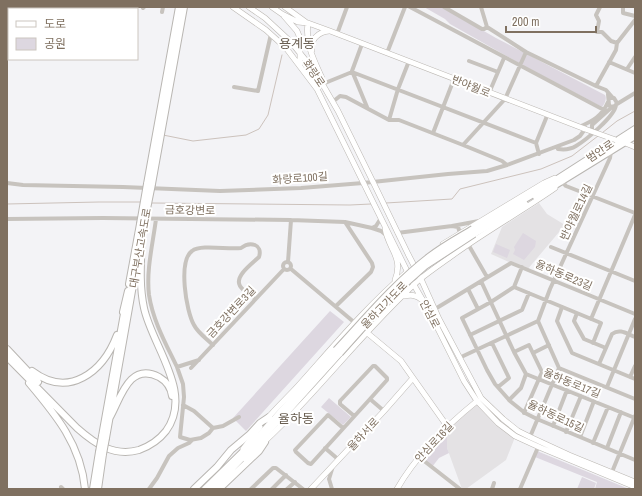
<svg xmlns="http://www.w3.org/2000/svg" width="642" height="496" font-family="'Archivo Narrow','Noto Sans KR',sans-serif">
<style>
.built{fill:#e4e2e4}
.green{fill:#ddd7e0}
.lines{fill:none;stroke-linecap:round;stroke-linejoin:round}
.stream{stroke:#ccc2bc;stroke-width:1}
.major-casing{stroke:#bbb7b2;stroke-width:6}
.highway-casing{stroke:#b9b6b2;stroke-width:8}
.minor{stroke:#c7c3be;stroke-width:4}
.major{stroke:#fff;stroke-width:5}
.highway{stroke:#fff;stroke-width:6}
.major-bridge-casing{stroke:#bbb7b2;stroke-width:6;stroke-linecap:butt}
.highway-bridge-casing{stroke:#b9b6b2;stroke-width:8;stroke-linecap:butt}
.major-bridge{stroke:#fff;stroke-width:5}
.highway-bridge{stroke:#fff;stroke-width:6}
.labels{text-anchor:middle;stroke-width:4;stroke-linejoin:round;paint-order:stroke}
.street-label{font-size:11px;fill:#7f7060;stroke:#fff}
.quarter-label{font-size:13px;fill:#6a5f52;stroke:#fff}
</style>
<rect width="100%" height="100%" fill="#f3f3f6"/>
<path class="built" d="M539 203 547 214 565 225 527 270 491 254 502 227Z
M479 399 502 422 517 432 506 460 466 489H462L447 448V426Z"/>
<path class="green" d="M424 7H442L496 38 605 95C607 98 605 104 602 107L526 67 450 24 445 19Z
M523 233 536 241 535 247 524 260 513 254 515 250 514 247Z
M496 244 510 250 507 258 493 252Z
M330 311 344 322 246 431 233 418Z
M329 398 351 417 343 425 321 407Z
M447 426V448L449 453 439 458 432 467 419 457Z
M537 451 629 489H595L597 482 535 457Z
M582 477 596 483 594 489H577Z"/>
<g class="lines">
<path class="stream" d="M602 133 617 121 635 111
M163 135 193 141 246 135 259 129 268 115 282 55
M152 203 350 205 371 204
M386 203 452 199 460 189 541 169 572 156 598 136
M7 204 99 202H141"/>
<defs>
<path id="major" d="M233 7 266 30 286 48 317 89 414 285 429 311 464 381 477 401 498 423 515 436 539 447 635 487
M249 7 265 18 291 42 316 73 338 111 376 188 408 254 421 279 439 319 481 398 503 419 518 431 530 437 569 455 635 482
M272 7 282 14 298 22 308 23 330 31 585 129
M285 7 307 23
M284 16 297 31 300 38V66
M308 23C305 44 314 60 322 78
M312 50C310 39 319 32 329 31
M623 142 635 147
M385 228C388 249 404 257 395 280
M443 244 544 183 555 178
M402 296C410 295 416 294 422 300
M365 331 401 361 413 378
M266 420C276 408 288 397 298 386 333 347 367 306 407 272
M243 449 260 427
M245 459C309 405 357 336 419 280 430 271 442 263 453 255 486 231 522 211 555 188
M311 489 384 411 413 378 447 426
M397 489C417 454 446 426 477 401"/>
<path id="highway" d="M147 184 179 7
M152 184 184 7
M536 197 635 136
M473 229 537 192 635 129
M474 234 525 204
M141 242 144 224
M129 284 140 224
M123 312 128 291
M7 349 38 382
M7 357 77 428C95 444 114 457 139 450 150 446 159 440 166 431 194 393 152 346 144 308 139 285 141 262 142 238
M32 371C69 399 103 372 117 335
M29 383C56 415 81 445 85 489
M109 419C120 401 128 361 159 377 166 381 171 388 172 396
M102 436 125 308
M106 438 138 257
M93 489 99 452
M98 489 103 454
M194 489 217 467 231 450 250 434 260 423 269 417
M205 489 259 436 336 350
M212 489 285 414 340 353
M219 489 259 451 265 442"/>
</defs>
<use href="#major" class="major-casing"/>
<use href="#highway" class="highway-casing"/>
<path class="minor" d="M410 7 604 110
M444 7 482 29H484L487 27
M600 7 596 15 599 21 597 32H602L611 41 617 43
M623 7V13L635 16
M143 8 144 7
M162 12 163 7
M337 34 347 7
M362 44 352 71 367 107
M526 52 596 86
M387 53 405 7
M469 61 498 72
M609 62 635 73
M627 69 635 57
M325 83 352 72 536 143
M234 87 258 91 271 34
M489 93 504 58
M608 94 609 105 611 107 615 106 617 103 614 98H611
M613 98 606 90 596 86 616 50 617 43 635 20
M335 100 340 96 346 97 389 120H399L463 145 505 99 526 52 487 27 481 7
M617 104 635 93
M389 120 398 89 409 61
M579 127C593 121 602 116 608 102
M592 132V125L612 107
M433 133 454 79
M463 145 502 161 507 165
M557 147 558 149C564 150 571 149 576 146 586 140 615 116 616 105
M611 151 610 158 550 289 538 321 559 368 635 399
M539 154 536 143 547 116
M7 183 23 185 123 187 220 191 301 188 363 183 448 174 487 171 507 165 574 140 580 136 585 129
M563 183 566 186 635 213
M381 218 376 226 372 228 381 231 386 235
M7 219 103 218 291 220 345 222 372 228
M156 219C153 243 146 270 149 295 153 321 166 344 177 367L199 360
M397 233 452 226
M460 233 458 227 452 226 479 221
M468 244 487 277
M551 247 635 281
M288 262 291 220
M283 266a4 4 0 1 1 8 0a4 4 0 1 1-8 0Z
M522 267 514 287 491 302 462 318 487 370 495 384 510 401 525 413 537 419 635 460
M291 269 355 323
M481 281 514 352 526 374 635 418
M514 287 601 323 593 343
M468 289 478 309
M336 306 371 272 373 267 372 263 345 222
M562 307 557 321 572 353 635 379
M435 309 511 263 635 314
M577 313 574 321 584 339 606 348
M591 319 635 215
M470 335 522 310 529 293
M492 343 509 378 498 387
M213 345C207 339 198 333 194 325 186 311 178 261 192 251 201 244 229 250 241 248 250 241 263 244 259 257 253 263 234 276 240 286 243 291 250 295 255 299
M514 352 529 345 542 372 524 413
M533 353 549 345
M459 358 538 321
M599 364 612 334C620 328 627 334 635 337
M177 367 183 384 184 397 180 437 190 440 201 438 209 433 213 428 223 426 239 417
M191 368 284 269
M630 377 635 366
M607 387 635 319
M509 400 521 388 526 374
M183 405 194 411 213 428
M355 415H353L340 404V401L373 366H375L387 378V380L370 399 384 411
M553 426 567 390
M343 428 328 415 327 416 295 450 296 452 308 463 311 464 370 399
M566 432 581 396
M530 437 559 368
M580 437 594 401
M593 443 608 407
M325 448 339 460
M607 448 621 412
M419 457 460 489
M612 472 635 416
M61 487 63 489
M149 489 157 478 169 456 178 448 189 443 192 440
M251 489 273 468H276L303 489
M272 489 286 475
M287 489 295 482
M332 489 329 479 333 466
M492 489 494 483
M520 489 539 445"/>
<use href="#major" class="major"/>
<use href="#highway" class="highway"/>
<defs>
<path id="major-bridge" d="M585 129 616 140"/>
<path id="highway-bridge" d="M140 224 147 184
M144 224 152 184
M398 290 425 266 474 234
M336 350C366 318 394 284 429 257 443 246 458 238 473 229
M340 353 383 305
M99 452 102 436
M103 454 106 438"/>
</defs>
<use href="#major-bridge" class="major-bridge-casing"/>
<use href="#highway-bridge" class="highway-bridge-casing"/>
<use href="#major-bridge" class="major-bridge"/>
<use href="#highway-bridge" class="highway-bridge"/>
</g>
<g class="labels">
<g class="street-label">
<text transform="translate(314 73) rotate(56)" y="4">화랑로</text>
<text transform="translate(471 86) rotate(22)" y="4">반야월로</text>
<text transform="translate(600 151) rotate(-34)" y="4">범안로</text>
<text transform="translate(300 178) rotate(-4)" y="4">화랑로100길</text>
<text transform="translate(190 210) rotate(1)" y="4">금호강변로</text>
<text transform="translate(576 212) rotate(-65)" y="4">반야월로14길</text>
<text transform="translate(140 248) rotate(-80)" y="4">대구부산고속도로</text>
<text transform="translate(564 275) rotate(23)" y="4">율하동로23길</text>
<text transform="translate(384 305) rotate(-46)" y="4">율하고가도로</text>
<text transform="translate(231 312) rotate(-47)" y="4">금호강변로3길</text>
<text transform="translate(430 314) rotate(63)" y="4">안심로</text>
<text transform="translate(572 383) rotate(22)" y="4">율하동로17길</text>
<text transform="translate(556 416) rotate(25)" y="4">율하동로15길</text>
<text transform="translate(363 434) rotate(-47)" y="4">율하서로</text>
<text transform="translate(434 442) rotate(-47)" y="4">안심로16길</text>
</g>
<g class="quarter-label">
<text x="297" y="48">용계동</text>
<text x="296" y="423">율하동</text>
</g>
</g>
<rect width="642" height="496" fill="none" stroke="#7f7060" stroke-width="16"/>
<rect x="8" y="8" width="130" height="52" fill="#ffffff" stroke="#ccc6bf"/>
<rect x="16" y="21" width="20" height="6" fill="#ffffff" stroke="#ccc6bf"/>
<text x="44" y="28" font-size="12" fill="#7f7060">도로</text>
<rect x="16" y="38" width="20" height="12" fill="#ddd7e0" stroke="#ccc6bf"/>
<text x="44" y="48" font-size="12" fill="#7f7060">공원</text>
<path d="M506 26v6h90v-6" fill="none" stroke="#7f7060" stroke-width="2"/>
<text x="512" y="26" font-size="12" fill="#7f7060" stroke="#ffffff" stroke-width="3" paint-order="stroke">200 m</text>
</svg>
